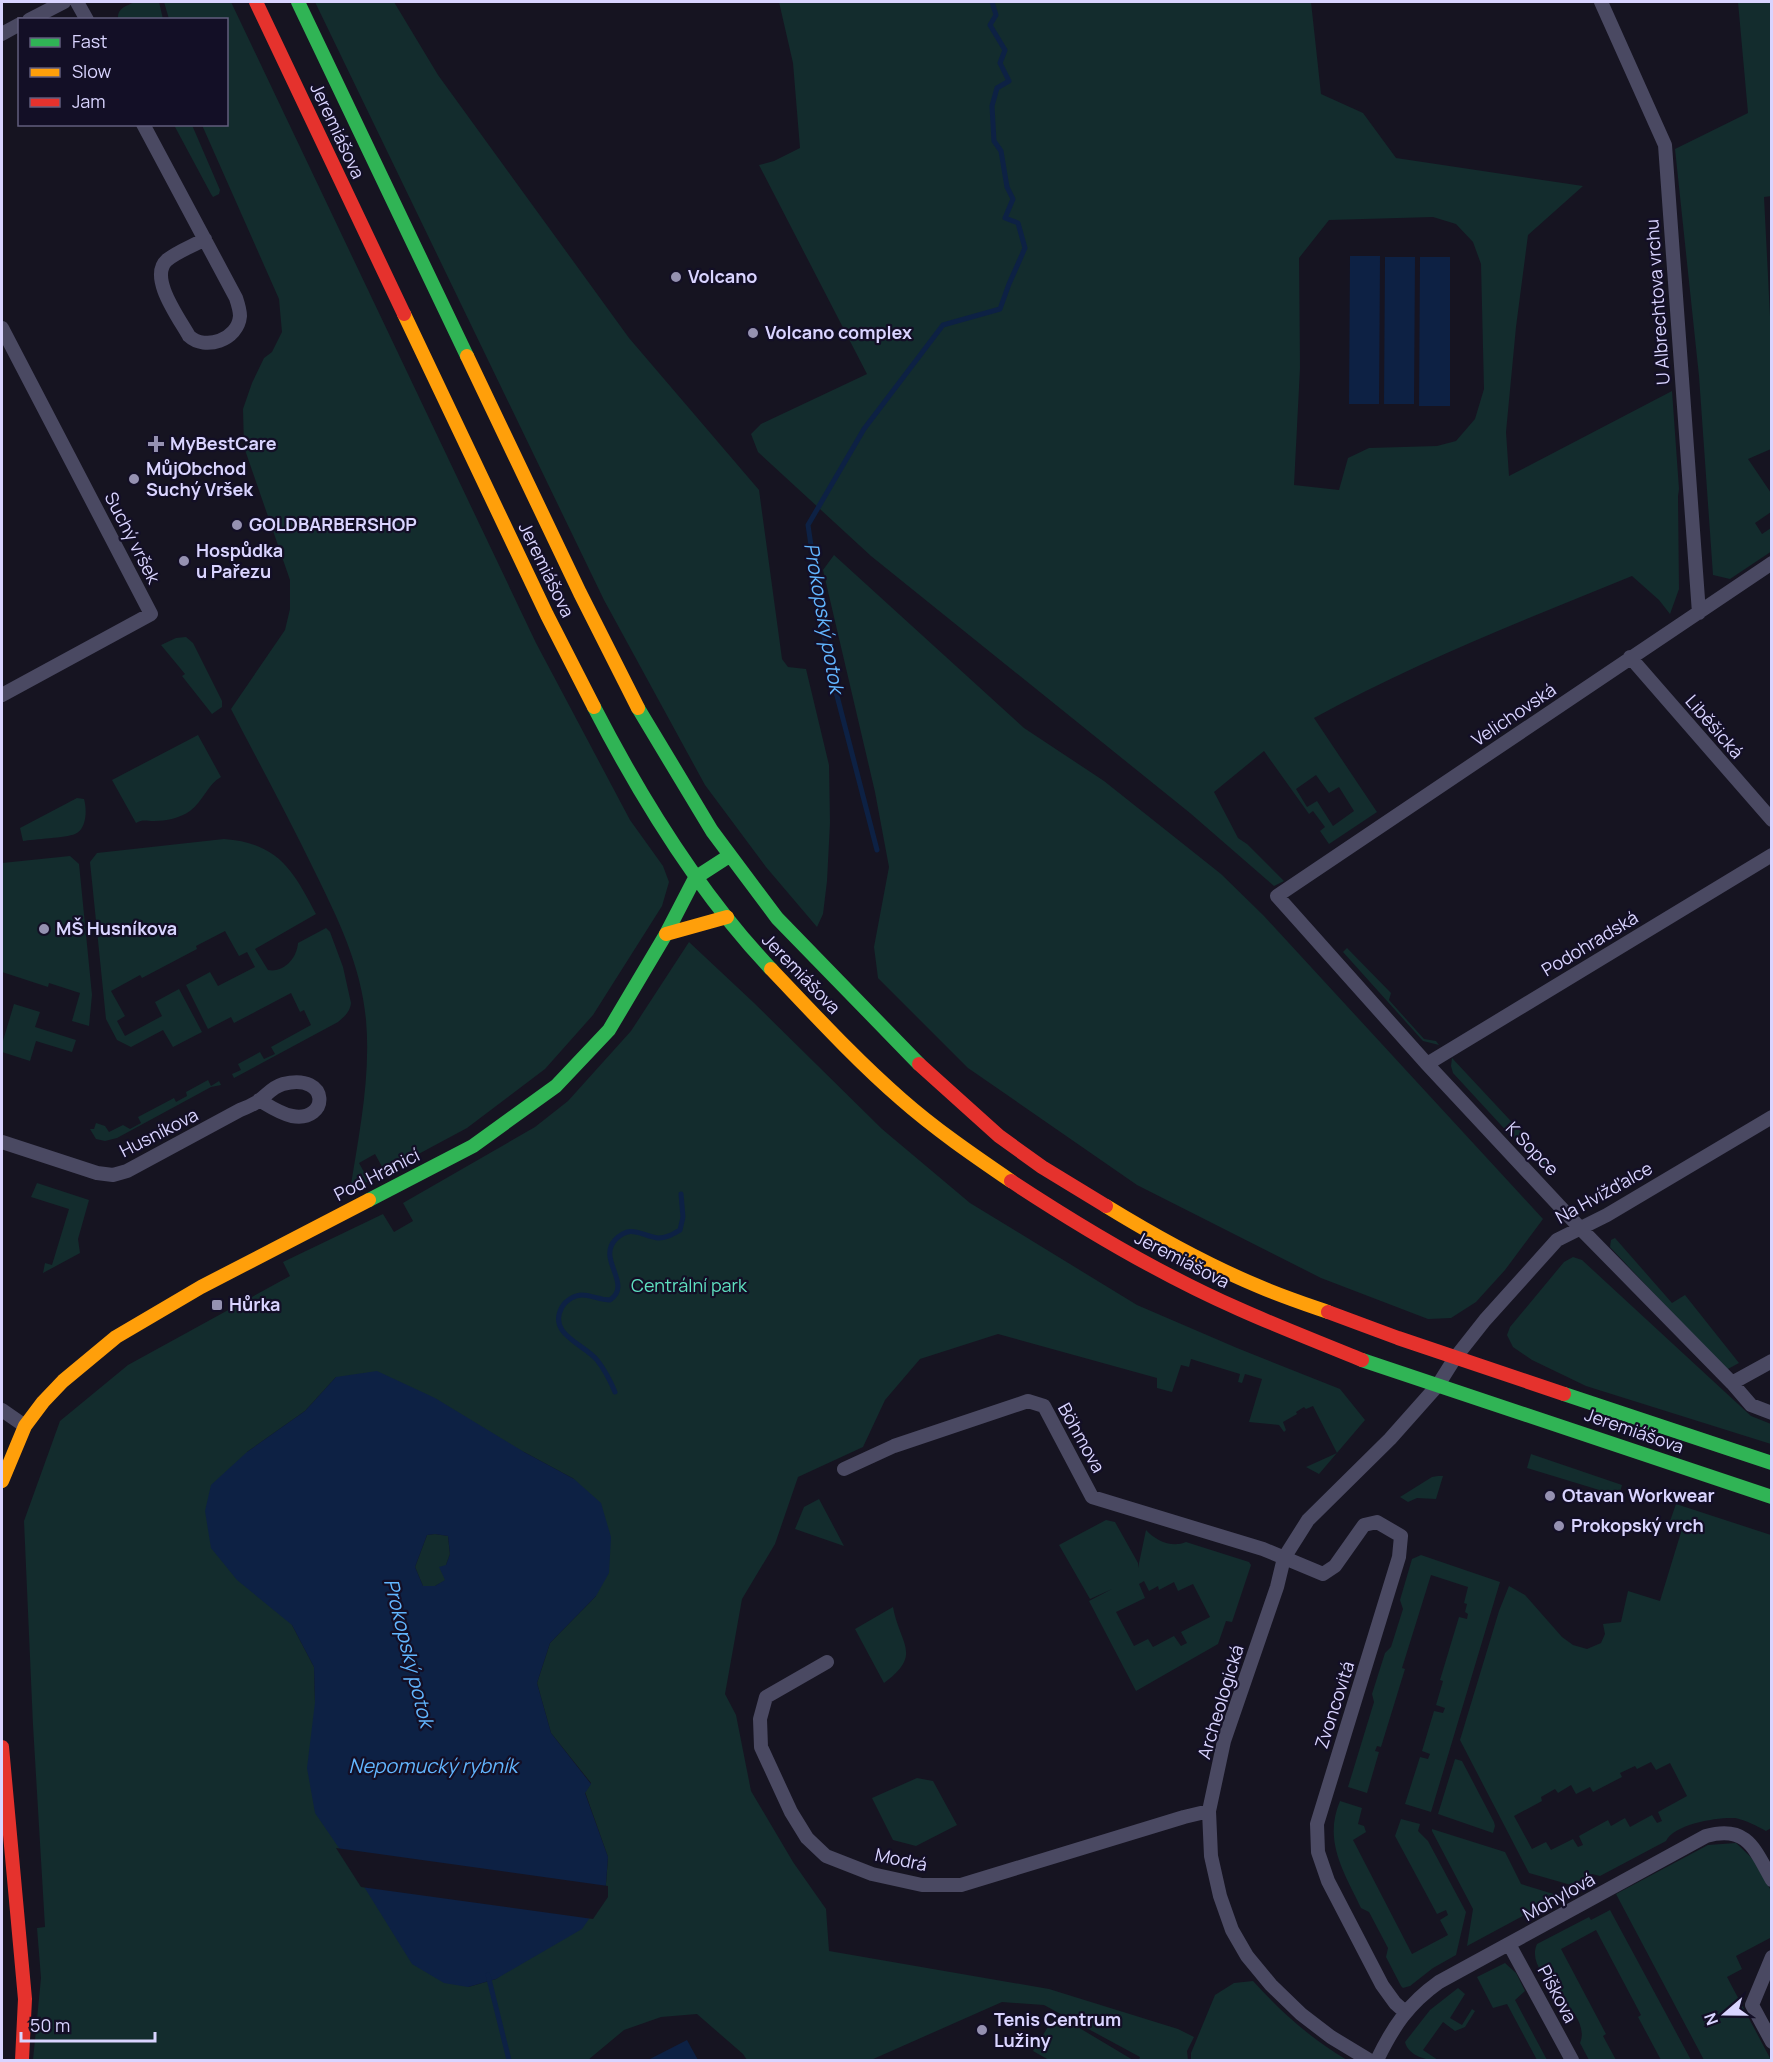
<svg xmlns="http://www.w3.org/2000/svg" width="1773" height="2062" font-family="Manrope,sans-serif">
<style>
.green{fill:#132c2d;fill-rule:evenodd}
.water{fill:#0d2144;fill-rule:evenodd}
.pier{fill:#161421}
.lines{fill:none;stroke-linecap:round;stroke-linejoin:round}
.stream{stroke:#0d2144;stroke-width:5}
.street{stroke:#4a4962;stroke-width:14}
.fast{stroke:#30b455;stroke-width:14}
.slow{stroke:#ff9f0a;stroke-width:14}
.jam{stroke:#e5322d;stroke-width:14}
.poi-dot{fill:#9591b1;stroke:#130f26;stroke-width:2}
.labels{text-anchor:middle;stroke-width:4.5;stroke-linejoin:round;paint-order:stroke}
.street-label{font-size:18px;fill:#d9d4ff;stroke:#130f26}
.poi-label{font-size:18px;font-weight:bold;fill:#d9d4ff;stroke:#130f26;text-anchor:start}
.park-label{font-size:18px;fill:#5fe0c0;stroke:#130f26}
.water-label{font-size:20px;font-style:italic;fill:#62b6ff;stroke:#130f26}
</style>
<rect width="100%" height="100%" fill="#161421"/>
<path class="green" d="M135 2H159L163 19H118C117 8 126 6 135 2Z
M164 2H231L536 643 630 820 663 866 669 882 662 906 593 1015 545 1069 467 1128 385 1172 375 1154 359 1163 369 1181 350 1191C359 1134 371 1077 366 1020 361 965 338 919 314 870 288 816 259 763 231 709L285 630 290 609V580L244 447 243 409 252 383 264 358 272 352 282 332 279 299 202 125 226 124V20L169 19Z
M315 2H394L438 75 629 338 759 490 782 659 788 667 806 669 829 765 830 823 827 881 823 914 817 927 766 867 705 785 604 600Z
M779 2H1311L1321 94 1363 113 1396 158 1583 186 1528 235 1516 327 1506 432 1509 476 1672 391 1679 489 1678 496 1679 589 1670 614 1659 600 1632 576C1524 620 1416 662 1314 718L1377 812 1329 844 1320 831 1325 827 1313 811 1309 814 1264 751 1214 792 1238 838 1247 844 1284 881 1274 886 1190 813 871 556 758 452 751 434 761 424 867 374 759 165 774 161 800 148 793 63ZM1433 217 1456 224 1473 242 1481 264 1484 389 1475 419 1456 441 1437 446 1369 448 1348 458 1339 490 1294 485 1300 368 1299 258 1329 220ZM1316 775 1329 793 1339 787 1354 811 1333 826 1317 801 1307 807 1296 789Z
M1738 2H1771L1772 196 1764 197 1771 336V449L1748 459 1771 493V512L1755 523 1762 534 1771 528 1772 551 1730 579 1713 575 1699 376 1675 149 1748 113Z
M174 125H192L220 190 219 194 213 197 211 194Z
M834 555 1024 728 1104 781 1221 874 1264 916 1543 1219 1505 1270 1476 1302 1451 1318 1428 1319 1321 1278 1137 1185 968 1068 878 978 874 947 889 867 875 792 823 570Z
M186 637 193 643 222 701V707L212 714 182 676 185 674 161 645 176 638Z
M198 735 221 777C208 784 203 801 190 811 180 818 166 821 154 821 146 821 143 819 136 823L112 780Z
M77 798 84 799C87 809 87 829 75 834 66 838 34 839 23 841L20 828Z
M224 839C278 843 293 870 316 914L255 949 268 970C284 973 297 958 298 943L326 928 330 932 343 967 351 1003C350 1012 344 1017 338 1022L234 1078 232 1074 241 1070 238 1064 260 1052 264 1059 275 1054 271 1047 311 1025 304 1010 300 1012 291 993 234 1023 231 1017 208 1029 186 985 210 972 218 986 255 967 247 952 239 956 225 931 196 946 197 949 142 978 140 975 111 991 125 1016 117 1021 125 1036 162 1016 155 1002 179 989 202 1032 173 1047 163 1030 131 1047 117 1040 106 1019 90 862 97 853Z
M70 856 79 864 92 995 89 1026 72 1021 80 993 49 983 48 987 2 972V863Z
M689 942 753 1002 882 1129 970 1203 1137 1305 1237 1348 1340 1389 1365 1420 1319 1474 1306 1467 1337 1453 1313 1406 1306 1409 1304 1407 1296 1412 1297 1414 1283 1422 1286 1430 1284 1432 1279 1425 1249 1422 1262 1379 1245 1374 1242 1383 1238 1382 1240 1374 1191 1359 1189 1367 1181 1365 1172 1392 1157 1388V1378L998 1334 920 1359 885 1400 863 1447 798 1477 775 1544 742 1599 725 1694 736 1715 751 1791 793 1862 826 1909 829 1951 1049 1989 1178 2029 1194 2037 1187 2051 1188 2060H1139L1140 2057 1044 2005 1002 2002 871 2060H747L743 2054 697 2014 661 2017 624 2030 588 2060H33L41 1978 37 1928 45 1927 33 1725 24 1521 60 1421 128 1365 290 1276 283 1262 383 1214 394 1232 413 1221 403 1203 535 1127 568 1101 631 1031ZM336 1377 524 1452 574 1479 596 1596 550 1643 537 1683 551 1733 591 1783 585 1792 608 1857 605 1896 496 1979 468 1987 315 1702 314 1667 292 1625 247 1452 305 1411Z
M1347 948 1391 993 1389 1000 1424 1039 1436 1041 1439 1045 1423 1041 1343 952Z
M14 1004 40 1012 35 1027 76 1040 72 1052 36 1041 30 1061 2 1052V1044Z
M1452 1058 1550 1163 1546 1167 1532 1152 1524 1150 1453 1073 1451 1066Z
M208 1080 211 1086 219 1081 221 1085 211 1087 117 1138 105 1141 96 1139 90 1129H94L96 1123 105 1126 109 1132 123 1125 130 1129 141 1123 138 1117 174 1098 176 1102 187 1096 186 1092Z
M37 1183 89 1200 78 1239 80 1253 43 1273 45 1263 52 1265 69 1209 31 1197Z
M1615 1238 1672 1303 1685 1295 1739 1363 1726 1370 1610 1247 1611 1240Z
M1573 1257 1582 1260 1751 1416 1771 1424V1444L1586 1386 1532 1360 1513 1347 1507 1335 1510 1327 1564 1262Z
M1531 1454 1622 1485 1619 1496 1527 1468Z
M1438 1476H1443L1436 1499 1417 1498 1408 1502 1400 1497 1432 1477Z
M819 1499 844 1546 795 1529 804 1507Z
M1676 1504 1771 1535V1828L1766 1831C1757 1826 1746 1820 1735 1818 1717 1817 1674 1824 1666 1841L1600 1876 1592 1874 1571 1885 1529 1873 1460 1740 1499 1611 1509 1586 1525 1595 1562 1637 1573 1645 1587 1649 1601 1643 1605 1634 1603 1624 1621 1622 1628 1591 1660 1601 1682 1529 1669 1524ZM1651 1762 1656 1770 1670 1763 1687 1796 1658 1812 1662 1821 1657 1823 1652 1815 1630 1827 1625 1818 1611 1826 1608 1820 1579 1836 1583 1845 1578 1847 1573 1839 1551 1850 1546 1842 1532 1849 1514 1816 1542 1801 1541 1797 1555 1789 1558 1793 1571 1785 1576 1794 1590 1787 1593 1792 1622 1777 1620 1773 1635 1766 1637 1769Z
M1106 1520 1115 1522 1138 1563V1568L1146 1530C1156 1541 1172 1548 1186 1542L1249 1562 1251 1565 1232 1622 1226 1621 1218 1644 1136 1691 1089 1601 1112 1589 1090 1599 1059 1545ZM1144 1581 1149 1591 1158 1586 1159 1590 1174 1582 1178 1591 1193 1584 1210 1617 1181 1632 1187 1643 1181 1646 1174 1636 1153 1647 1148 1639 1134 1646 1116 1612 1145 1598 1139 1584Z
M435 1534 448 1536 450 1554 446 1565V1580L435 1586H423L415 1567 427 1535Z
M1421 1555 1500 1582 1431 1812 1405 1804 1420 1757 1428 1759 1430 1754 1422 1751 1434 1711 1443 1713 1445 1708 1436 1705 1443 1681 1440 1680 1459 1617 1467 1619 1468 1614 1465 1612 1467 1604 1464 1603 1468 1587 1431 1575 1402 1668 1405 1669 1381 1747 1377 1746 1375 1751 1379 1752 1367 1793 1348 1787 1374 1702 1372 1694 1385 1653 1391 1647 1403 1609 1400 1600 1412 1559Z
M893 1607C900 1645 923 1654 884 1683L855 1629Z
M1455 1759 1462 1761 1494 1822 1495 1826 1493 1833 1438 1814Z
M917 1778 933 1781 957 1825 916 1846 893 1840 872 1798Z
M1340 1801 1362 1808 1358 1824 1364 1826 1366 1832 1353 1840 1412 1954 1448 1935 1440 1920 1448 1915 1446 1910 1437 1914 1395 1836 1401 1819 1420 1824 1418 1831 1428 1841 1466 1912 1456 1955 1433 1968 1410 1986 1403 1988 1401 1986 1386 1957 1388 1948 1369 1912 1361 1908C1344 1872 1323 1841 1340 1801Z
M1432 1829 1505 1852 1521 1884 1560 1896 1467 1946 1473 1909 1432 1831Z
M1736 1843 1757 1863 1771 1891V1935L1770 1938 1736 1956 1742 1969 1727 1977 1771 2060H1704L1616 1894 1708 1845Z
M1610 1910 1691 2060H1661L1638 2017 1641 2015 1596 1930 1561 1949 1606 2034 1603 2036 1616 2060H1589L1580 2043C1594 2009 1522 1977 1537 1944L1589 1917 1591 1920Z
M1505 1963 1516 1973 1525 1991 1515 2000 1547 2060H1537L1507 2004 1493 2008 1477 1977Z
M1253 1981C1283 2014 1309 2037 1347 2060H1191V2053L1215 1995 1234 1983Z
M1458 1988 1465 1994 1450 2018 1462 2025 1472 2009 1475 2011 1465 2027 1455 2031 1443 2022 1423 2050 1438 2060C1426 2061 1408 2055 1405 2042L1430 2010Z
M1056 2014 1133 2060H1049L1033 2051Z"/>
<path class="water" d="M1350 256H1380L1379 404H1349Z
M1385 257H1415L1414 404H1384Z
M1420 257H1450V406H1419Z
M377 1371 435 1398 524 1452 574 1479 601 1503 611 1537 609 1573 596 1596 550 1643 537 1683 551 1733 591 1784 585 1793 608 1857 605 1896 582 1929 496 1979 468 1987 444 1983 412 1964 350 1864 315 1813 307 1768 315 1702 314 1667 292 1625 237 1580 211 1548 205 1511 211 1485 247 1452 305 1411 336 1377ZM435 1534 448 1536 450 1554 446 1565 439 1567 445 1580 435 1586H423L415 1567 427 1535Z
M687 2040 698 2060H648Z"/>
<path class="pier" d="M336 1848 608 1886V1897L593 1919 361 1887Z"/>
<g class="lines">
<path class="stream" d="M877 850 828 661 808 525 864 429 943 325 1000 309 1009 284 1025 248 1018 223 1005 218 1013 199 1007 187 1001 151 994 141 992 106 997 88 1009 81 1000 63 1005 50 990 25 996 15 992 2
M615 1392C610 1380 605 1370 597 1360 584 1344 547 1334 562 1307 566 1300 575 1295 582 1295 591 1295 600 1300 610 1300 633 1284 597 1260 615 1240 631 1223 641 1236 658 1238 667 1238 673 1234 680 1230L683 1217 681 1194
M488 1975 509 2060"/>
<path class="street" d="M77 2 87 20
M1601 2 1665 145 1699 613
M29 20 64 2
M2 34 20 24
M143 124 236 298C238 304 240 310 240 316 238 340 205 351 189 336 179 318 148 277 167 260 178 251 193 246 205 239
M2 328 151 614 2 695
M1772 563 1277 896 1427 1064 1580 1228 1732 1383 1751 1405 1772 1413
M1630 657 1772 820
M1427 1064 1772 855
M2 1142 97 1173 113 1175 127 1171 240 1110C246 1108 252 1105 257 1102 266 1096 272 1087 283 1084 331 1072 329 1123 292 1116 281 1114 269 1106 259 1100
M1732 1383 1772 1361
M2 1410 25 1426
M844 1469 894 1446 1028 1401 1044 1406 1092 1497 1263 1549 1323 1574 1335 1566 1364 1525 1377 1522 1401 1536 1399 1557 1317 1824 1318 1852 1328 1881 1382 1985 1395 2003 1405 2012
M827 1662 766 1697 760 1719 761 1747 791 1812 807 1838 826 1856 872 1874 922 1885H961L1184 1817 1209 1811
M1509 1944 1572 2060
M1772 1957 1752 2005 1772 2042
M1369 2060 1331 2037 1301 2014 1271 1985 1247 1956 1232 1930 1220 1896 1211 1856 1209 1811 1224 1741 1277 1587 1284 1558 1308 1520 1390 1439 1438 1385 1455 1358 1485 1320 1557 1240 1607 1215 1772 1117
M1377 2060C1393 2027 1408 2004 1439 1982L1706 1836C1747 1825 1754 1848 1772 1880"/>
<path class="fast" d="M298 2 467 356
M594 707C642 800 699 893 771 969
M638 708 712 831 777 918 919 1064
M369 1200 473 1146 556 1086 609 1030 666 934 695 878 729 856
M1362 1360 1772 1497
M1564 1394 1772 1463"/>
<path class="slow" d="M404 314 547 615 594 707
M467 356 580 593 638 708
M666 934 727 917
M771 969C813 1013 855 1059 901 1099 935 1129 973 1155 1011 1181
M1106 1206C1155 1236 1205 1264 1258 1286 1281 1296 1305 1304 1328 1312
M2 1481 25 1426 43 1402 63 1381 116 1337 201 1287 369 1200"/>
<path class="jam" d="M256 2 404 314
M919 1064 999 1136 1042 1167 1106 1206
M1011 1181C1084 1229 1159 1274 1239 1309 1279 1327 1321 1343 1362 1360
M1328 1312 1398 1338 1564 1394
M2 1747 25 1999 22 2060"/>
</g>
<g class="poi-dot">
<circle cx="676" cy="277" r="6"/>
<circle cx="753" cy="333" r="6"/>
<path d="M153 435h6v6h6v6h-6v6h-6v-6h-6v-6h6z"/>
<circle cx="134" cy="479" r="6"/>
<circle cx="237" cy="525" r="6"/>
<circle cx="184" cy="561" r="6"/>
<circle cx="44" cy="929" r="6"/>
<rect x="211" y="1299" width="12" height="12" rx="3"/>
<circle cx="1550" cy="1496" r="6"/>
<circle cx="1559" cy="1526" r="6"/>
<circle cx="982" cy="2030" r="6"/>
</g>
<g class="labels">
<g class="street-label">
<text transform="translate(337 131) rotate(65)" y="6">Jeremiášova</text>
<text transform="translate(1658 302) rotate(-94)" y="6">U Albrechtova vrchu</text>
<text transform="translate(132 538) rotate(63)" y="6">Suchý vršek</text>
<text transform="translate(546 570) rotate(64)" y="6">Jeremiášova</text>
<text transform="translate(1514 715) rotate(-34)" y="6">Velichovská</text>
<text transform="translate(1714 727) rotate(49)" y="6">Liběšická</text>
<text transform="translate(1590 944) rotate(-31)" y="6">Podohradská</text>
<text transform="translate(801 974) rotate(46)" y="6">Jeremiášova</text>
<text transform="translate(159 1133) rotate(-27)" y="6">Husníkova</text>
<text transform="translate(1532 1149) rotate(46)" y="6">K Sopce</text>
<text transform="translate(377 1175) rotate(-27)" y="6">Pod Hranicí</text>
<text transform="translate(1604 1193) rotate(-29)" y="6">Na Hvížďalce</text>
<text transform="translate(1182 1260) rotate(27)" y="6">Jeremiášova</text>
<text transform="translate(1634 1431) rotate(19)" y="6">Jeremiášova</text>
<text transform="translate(1081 1438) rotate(61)" y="6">Böhmova</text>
<text transform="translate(1221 1702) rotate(-73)" y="6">Archeologická</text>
<text transform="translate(1335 1705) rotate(-72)" y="6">Zvoncovitá</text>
<text transform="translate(901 1860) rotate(12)" y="6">Modrá</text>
<text transform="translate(1559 1897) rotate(-29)" y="6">Mohylová</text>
<text transform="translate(1557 1994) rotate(62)" y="6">Píškova</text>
</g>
<g class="poi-label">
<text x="688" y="283">Volcano</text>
<text x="765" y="339">Volcano complex</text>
<text x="170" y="450">MyBestCare</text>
<text x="146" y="475">MůjObchod<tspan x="146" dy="21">Suchý Vršek</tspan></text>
<text x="249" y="531">GOLDBARBERSHOP</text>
<text x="196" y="557">Hospůdka<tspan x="196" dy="21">u Pařezu</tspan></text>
<text x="56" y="935">MŠ Husníkova</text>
<text x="229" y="1311">Hůrka</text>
<text x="1562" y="1502">Otavan Workwear</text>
<text x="1571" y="1532">Prokopský vrch</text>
<text x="994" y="2026">Tenis Centrum<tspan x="994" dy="21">Lužiny</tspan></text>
</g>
<g class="park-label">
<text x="689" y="1292">Centrální park</text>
</g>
<g class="water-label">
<text transform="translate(824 618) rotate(80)" y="7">Prokopský potok</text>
<text transform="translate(409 1653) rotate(76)" y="7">Prokopský potok</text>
<text x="433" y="1773">Nepomucký rybník</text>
</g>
</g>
<rect width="1773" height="2062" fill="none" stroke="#d9d4ff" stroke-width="6"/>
<rect x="18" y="18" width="210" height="108" fill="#130f26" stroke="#625e7d" stroke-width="1.5"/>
<rect x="30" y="38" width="30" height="9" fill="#30b455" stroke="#625e7d" stroke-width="1.5"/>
<text x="72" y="48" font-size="18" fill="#d9d4ff">Fast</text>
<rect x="30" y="68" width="30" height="9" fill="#ff9f0a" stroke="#625e7d" stroke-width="1.5"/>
<text x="72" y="78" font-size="18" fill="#d9d4ff">Slow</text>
<rect x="30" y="98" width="30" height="9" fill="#e5322d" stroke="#625e7d" stroke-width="1.5"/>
<text x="72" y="108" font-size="18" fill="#d9d4ff">Jam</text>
<g transform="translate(1725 2014) rotate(250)" stroke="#130f26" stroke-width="4.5" paint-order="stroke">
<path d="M0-4.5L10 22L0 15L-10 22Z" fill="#d9d4ff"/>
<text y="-9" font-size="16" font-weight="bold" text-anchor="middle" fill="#d9d4ff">N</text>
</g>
<path d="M21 2032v9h134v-9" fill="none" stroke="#d9d4ff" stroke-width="3"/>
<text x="30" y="2032" font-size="18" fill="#d9d4ff" stroke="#130f26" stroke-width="4.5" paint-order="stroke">50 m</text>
</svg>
